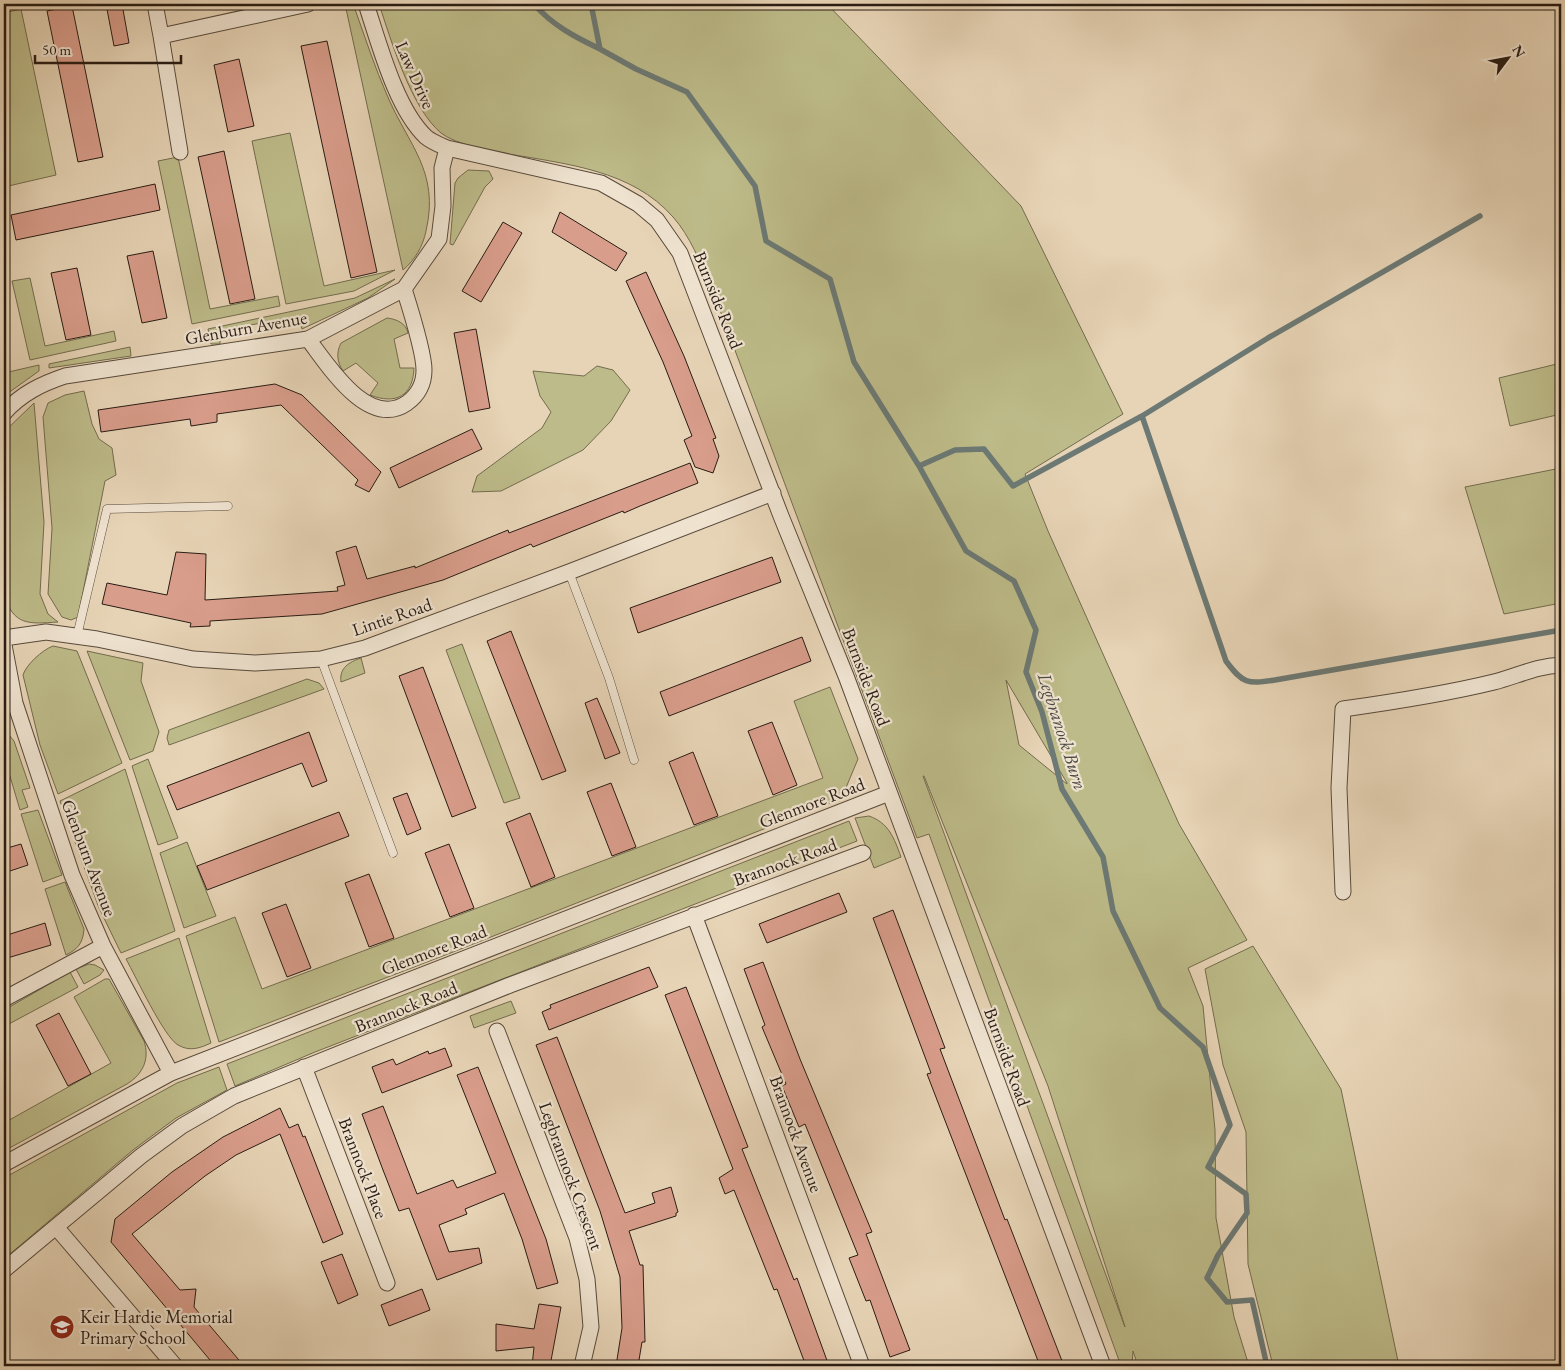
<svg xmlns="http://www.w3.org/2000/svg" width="1565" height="1370" font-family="'EB Garamond',serif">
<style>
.green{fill:#bdbb89;stroke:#736c4e;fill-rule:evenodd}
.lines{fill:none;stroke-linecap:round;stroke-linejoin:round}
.stream{stroke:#6c7974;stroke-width:5.5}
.building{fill:#d99d8b;stroke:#291c13}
.service-casing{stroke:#584a3c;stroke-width:9}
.minor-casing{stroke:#584a3c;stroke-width:17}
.service{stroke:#efe3d0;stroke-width:8}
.minor{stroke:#efe3d0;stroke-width:15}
.labels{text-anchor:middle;stroke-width:4.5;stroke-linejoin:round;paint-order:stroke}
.street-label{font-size:18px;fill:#291c13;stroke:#efe3d0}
.poi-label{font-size:18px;fill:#291c13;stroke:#efe3d0;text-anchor:start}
.water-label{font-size:19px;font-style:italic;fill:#4a4a43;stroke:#efe3d0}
</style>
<rect width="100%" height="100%" fill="#e7d4b6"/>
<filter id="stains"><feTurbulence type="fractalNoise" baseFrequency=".004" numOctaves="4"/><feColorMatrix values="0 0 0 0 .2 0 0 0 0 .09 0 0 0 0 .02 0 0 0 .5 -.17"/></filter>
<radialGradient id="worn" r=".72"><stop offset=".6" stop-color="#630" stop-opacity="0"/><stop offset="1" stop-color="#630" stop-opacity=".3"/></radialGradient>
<path class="green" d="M345 4 354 7 356 12C366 40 375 68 387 95 408 145 440 171 426 231 423 246 415 260 403 270Z
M379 4H827L1021 206 1123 414 1025 474 1048 531 1179 824 1247 940 1188 968 1203 1006 1215 1130 1216 1218 1234 1317 1249 1366H1138L1133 1351 1132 1366H1121L929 834 917 838 711 286C700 262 690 236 673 217 632 170 566 164 509 154 490 150 456 145 441 133 411 108 391 40 379 4ZM1006 680 1067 783V784L1019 745ZM924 776 1048 1086 1125 1327 923 776Z
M21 9 56 175 4 187V13Z
M290 133 324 286 395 270 354 291 286 304 252 141Z
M178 157 210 309 278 296 280 306 192 324 158 161Z
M468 170 489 171 493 179 485 187 453 245 450 244 455 183 458 178Z
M30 278 45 346 114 331 116 341 30 360 12 281Z
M395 279 368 298 302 329 298 317 220 330V344H211L208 329 355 298Z
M387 318C396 319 406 323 408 333L394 339 400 368H414C413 396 396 405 370 395L378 383 356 363 343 371C337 362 336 353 341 343Z
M130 347 131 356 49 368V364Z
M1561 363V414L1510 426 1499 378Z
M39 365V371L4 396V373Z
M597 366 613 370 630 390 611 421 583 450 501 491 472 492 477 476 542 428 551 412 540 396 533 371 584 376Z
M84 391 92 424 99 439 112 448 116 475 105 481 78 617 71 620 62 617 48 594 52 528 43 417 48 403 65 395Z
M34 403 44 522 40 594 48 614 58 622C29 624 13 626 4 594V432Z
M1561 468V603L1504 614 1465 487Z
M462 644 520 798 504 803 446 650Z
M53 646 77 651 122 763 58 794 40 745 23 675C26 665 42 650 53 646Z
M87 651 143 663 141 681 159 732 153 751 130 760Z
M361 658 365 673 341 682C339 668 349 662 361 658Z
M307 679 319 683 324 689 169 745 167 738 169 730Z
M830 687 858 759 845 790 840 792 842 798 453 952 219 1042 186 936 235 917 262 989 823 778 794 701Z
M4 729 14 741 30 788 22 790 28 807 20 810 4 756Z
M148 759 178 838 158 845 132 766Z
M125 769 175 931 121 953 99 908 60 801Z
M38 810 62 875 43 882 21 814Z
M869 816C889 823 894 838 901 857L874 868 855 818Z
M849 821 857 841 315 1052 235 1086 227 1064Z
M187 842 216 916 184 928 160 853Z
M65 882 84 929C83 943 78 949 66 955L45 889Z
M179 938 211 1043C200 1048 190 1052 178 1045 164 1037 136 977 126 959Z
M1253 946 1341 1089 1399 1366H1273L1248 1264 1246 1132 1223 1065 1205 969Z
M89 964 95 965 104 970 100 975 84 984 76 969Z
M70 972 78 987 7 1025 4 1017 6 1009Z
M105 979H109L144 1041C150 1059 143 1074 127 1084L4 1151V1123L111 1063 74 997Z
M511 1001 516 1013 474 1028 470 1016Z
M219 1067 227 1090 176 1118 133 1150 4 1259V1178L177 1083Z"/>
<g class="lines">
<path class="stream" d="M534 4C552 25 575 37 600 49
M591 4 600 49 636 69 687 92 755 186 766 241 830 279 854 362 919 466 966 551 1014 581 1036 630 1026 672 1042 712 1062 789 1103 857 1113 911 1160 1008 1203 1047 1230 1125 1208 1167 1246 1194 1247 1213 1218 1255 1207 1278 1227 1302 1252 1300 1267 1366
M1142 416 1226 661C1243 684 1247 684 1275 680L1561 630
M919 466 955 450 984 449 1013 486 1142 416 1268 338 1480 216"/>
</g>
<path class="building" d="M106 4H122L129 43 114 46Z
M72 6 103 157 78 162 47 11Z
M327 41 377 272 351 278 301 46Z
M239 59 254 126 228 132 214 65Z
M224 151 255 299 230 304 198 157Z
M155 184 160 210 16 240 11 215Z
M560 212 627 253 616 271 552 232Z
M503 222 522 233 481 302 462 291Z
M153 251 167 318 142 323 127 256Z
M77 268 91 335 66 340 51 273Z
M646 272 684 356 716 438 713 439 719 456 713 473 695 467 684 440 692 436 663 362 626 281Z
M476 329 490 408 469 412 454 333Z
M275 384 302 395 381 472 369 492 355 485 358 480 281 405 217 414V422L191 426 190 419 101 432 98 410Z
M472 429 482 449 399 488 390 468Z
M690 463 698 483 640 506 624 513 623 511 533 547 531 544 443 580 322 614 210 621V626L190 627 191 623 102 604 107 583 167 595 176 552 206 554 205 600 338 591 337 587 345 585 336 552 356 546 367 579 415 566V568L508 530 509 533Z
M772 557 781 582 638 633 630 608Z
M511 631 566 771 542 780 487 641Z
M802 637 811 661 669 716 660 692Z
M423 667 476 808 452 817 399 676Z
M597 698 620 753 605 759 585 703Z
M772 722 797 785 773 795 748 731Z
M309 732 327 781 312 787 302 763 177 810 167 786Z
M693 752 718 816 694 825 669 762Z
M611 783 636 847 612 856 587 792Z
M407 793 421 829 407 835 393 798Z
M339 812 349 836 207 890 197 866Z
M530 813 555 877 531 887 506 823Z
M21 844 28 865 4 873V849Z
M449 844 474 908 450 917 425 853Z
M369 874 394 938 369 947 345 883Z
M839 893 847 912 767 943 759 924Z
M286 904 311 968 287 977 262 913Z
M893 910 945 1048 940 1049 1005 1220 1007 1219 1064 1366H1040L927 1074 931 1073 873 918Z
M45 923 51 945 4 959V936Z
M763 962 800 1059 872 1232 866 1234 910 1350 890 1357 870 1300 866 1301 849 1258 858 1255 805 1124 799 1127 782 1086 786 1084 762 1027 765 1025 744 969Z
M649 967 658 987 549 1030 542 1012 551 1008 550 1005Z
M686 987 748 1147 742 1149 794 1280 797 1278 829 1366H806L777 1289 774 1290 734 1190 725 1194 719 1178 733 1169 665 995Z
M59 1013 91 1074 68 1086 36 1025Z
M557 1037 625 1213 655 1203 652 1193 671 1187 678 1212 676 1213V1216L629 1231 640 1265H643L645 1342H642L638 1366H616L622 1328 620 1277 600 1211 536 1045Z
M445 1048 452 1066 382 1093 372 1067 393 1059 396 1065 428 1051 429 1054Z
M478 1067 546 1239 558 1283 537 1289 522 1239 504 1193 465 1209 467 1214 439 1225 449 1252 479 1248 482 1263 437 1280 409 1208 399 1211 383 1170 362 1114 383 1106 417 1194 453 1180 457 1188 496 1173 457 1075Z
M280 1108 289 1128 298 1124 303 1137 305 1136 343 1234 323 1243 280 1134 236 1155 205 1176 132 1234 180 1290 196 1289 194 1307 244 1366H215L111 1242 115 1219 172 1172 223 1137Z
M342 1254 358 1295 338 1304 321 1262Z
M422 1289 430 1310 389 1326 381 1305Z
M539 1304 561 1307 550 1366H532L534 1347 496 1351V1324L534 1329Z"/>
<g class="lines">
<defs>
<path id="service" d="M569 572 609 678 634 760
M77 636 107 509 228 506
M321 659 393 853"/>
<path id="minor" d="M155 4 161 36 308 4
M366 4C379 43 396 109 426 137 432 142 440 145 447 148L601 183 638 204 657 220 680 253 781 516 846 676 1103 1366
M161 36 180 152
M308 339C328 365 368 430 407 403 418 395 424 384 424 370 424 352 410 308 404 289
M4 413C21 394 41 384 65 376L308 339 404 289 439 239 443 206 442 168 447 148
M4 638 46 632 97 639 193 659 255 663 321 659 365 648 569 572 773 493
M4 645 15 703 72 875 103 946 171 1073
M1343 892 1339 788 1343 709C1393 702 1445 694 1494 682 1517 676 1537 666 1561 665
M694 915 862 1366
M4 999 103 946
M497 1031 577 1238 587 1279 591 1327 582 1366
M304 1067 387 1283
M4 1164 171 1073 889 793
M56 1227 175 1366
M4 1270 141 1156 182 1126 234 1096 510 985 863 853"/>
</defs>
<use href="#service" class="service-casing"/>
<use href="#minor" class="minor-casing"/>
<use href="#service" class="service"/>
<use href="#minor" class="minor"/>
</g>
<defs>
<symbol id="school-disc" viewBox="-11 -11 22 22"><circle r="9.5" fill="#8f2418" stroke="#efe3d0"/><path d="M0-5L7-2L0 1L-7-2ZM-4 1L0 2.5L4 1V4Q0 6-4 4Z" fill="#fff"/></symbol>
</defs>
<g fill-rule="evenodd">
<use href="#school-disc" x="48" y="1313" width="28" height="28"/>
</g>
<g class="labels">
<g class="street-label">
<text transform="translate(415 75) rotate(66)" y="6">Law Drive</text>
<text transform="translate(718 300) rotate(68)" y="6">Burnside Road</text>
<text transform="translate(246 328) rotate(-10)" y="6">Glenburn Avenue</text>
<text transform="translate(392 617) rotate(-19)" y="6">Lintie Road</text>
<text transform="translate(866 677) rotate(69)" y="6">Burnside Road</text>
<text transform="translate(812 803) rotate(-21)" y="6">Glenmore Road</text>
<text transform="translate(89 858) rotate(69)" y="6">Glenburn Avenue</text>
<text transform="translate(785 862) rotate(-20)" y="6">Brannock Road</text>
<text transform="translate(434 950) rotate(-21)" y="6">Glenmore Road</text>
<text transform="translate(406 1007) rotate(-22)" y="6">Brannock Road</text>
<text transform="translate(1007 1057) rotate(70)" y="6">Burnside Road</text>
<text transform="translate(796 1134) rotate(70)" y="6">Brannock Avenue</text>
<text transform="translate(363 1168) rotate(69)" y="6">Brannock Place</text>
<text transform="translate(571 1176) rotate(70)" y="6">Legbrannock Crescent</text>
</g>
<g class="poi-label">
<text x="80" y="1323">Keir Hardie Memorial<tspan x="80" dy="21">Primary School</tspan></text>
</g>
<g class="water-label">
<text transform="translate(1063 731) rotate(72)" y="7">Legbranock Burn</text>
</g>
</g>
<rect width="1565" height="1370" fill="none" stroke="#e7d4b6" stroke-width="20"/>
<rect x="5" y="5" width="1555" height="1360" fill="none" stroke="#291c13" stroke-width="2.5"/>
<rect x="10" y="10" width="1545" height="1350" fill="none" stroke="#291c13"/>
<g transform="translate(1508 58) rotate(58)" stroke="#efe3d0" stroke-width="4" paint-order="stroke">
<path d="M0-4L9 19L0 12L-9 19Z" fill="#291c13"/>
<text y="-8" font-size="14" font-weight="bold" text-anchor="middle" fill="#291c13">N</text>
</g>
<path d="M35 55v8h146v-8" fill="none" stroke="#291c13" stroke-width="2.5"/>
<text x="42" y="55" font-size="15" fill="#291c13" stroke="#efe3d0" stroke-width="4" paint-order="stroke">50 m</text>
<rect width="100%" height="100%" filter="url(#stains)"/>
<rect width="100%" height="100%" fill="url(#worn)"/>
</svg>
